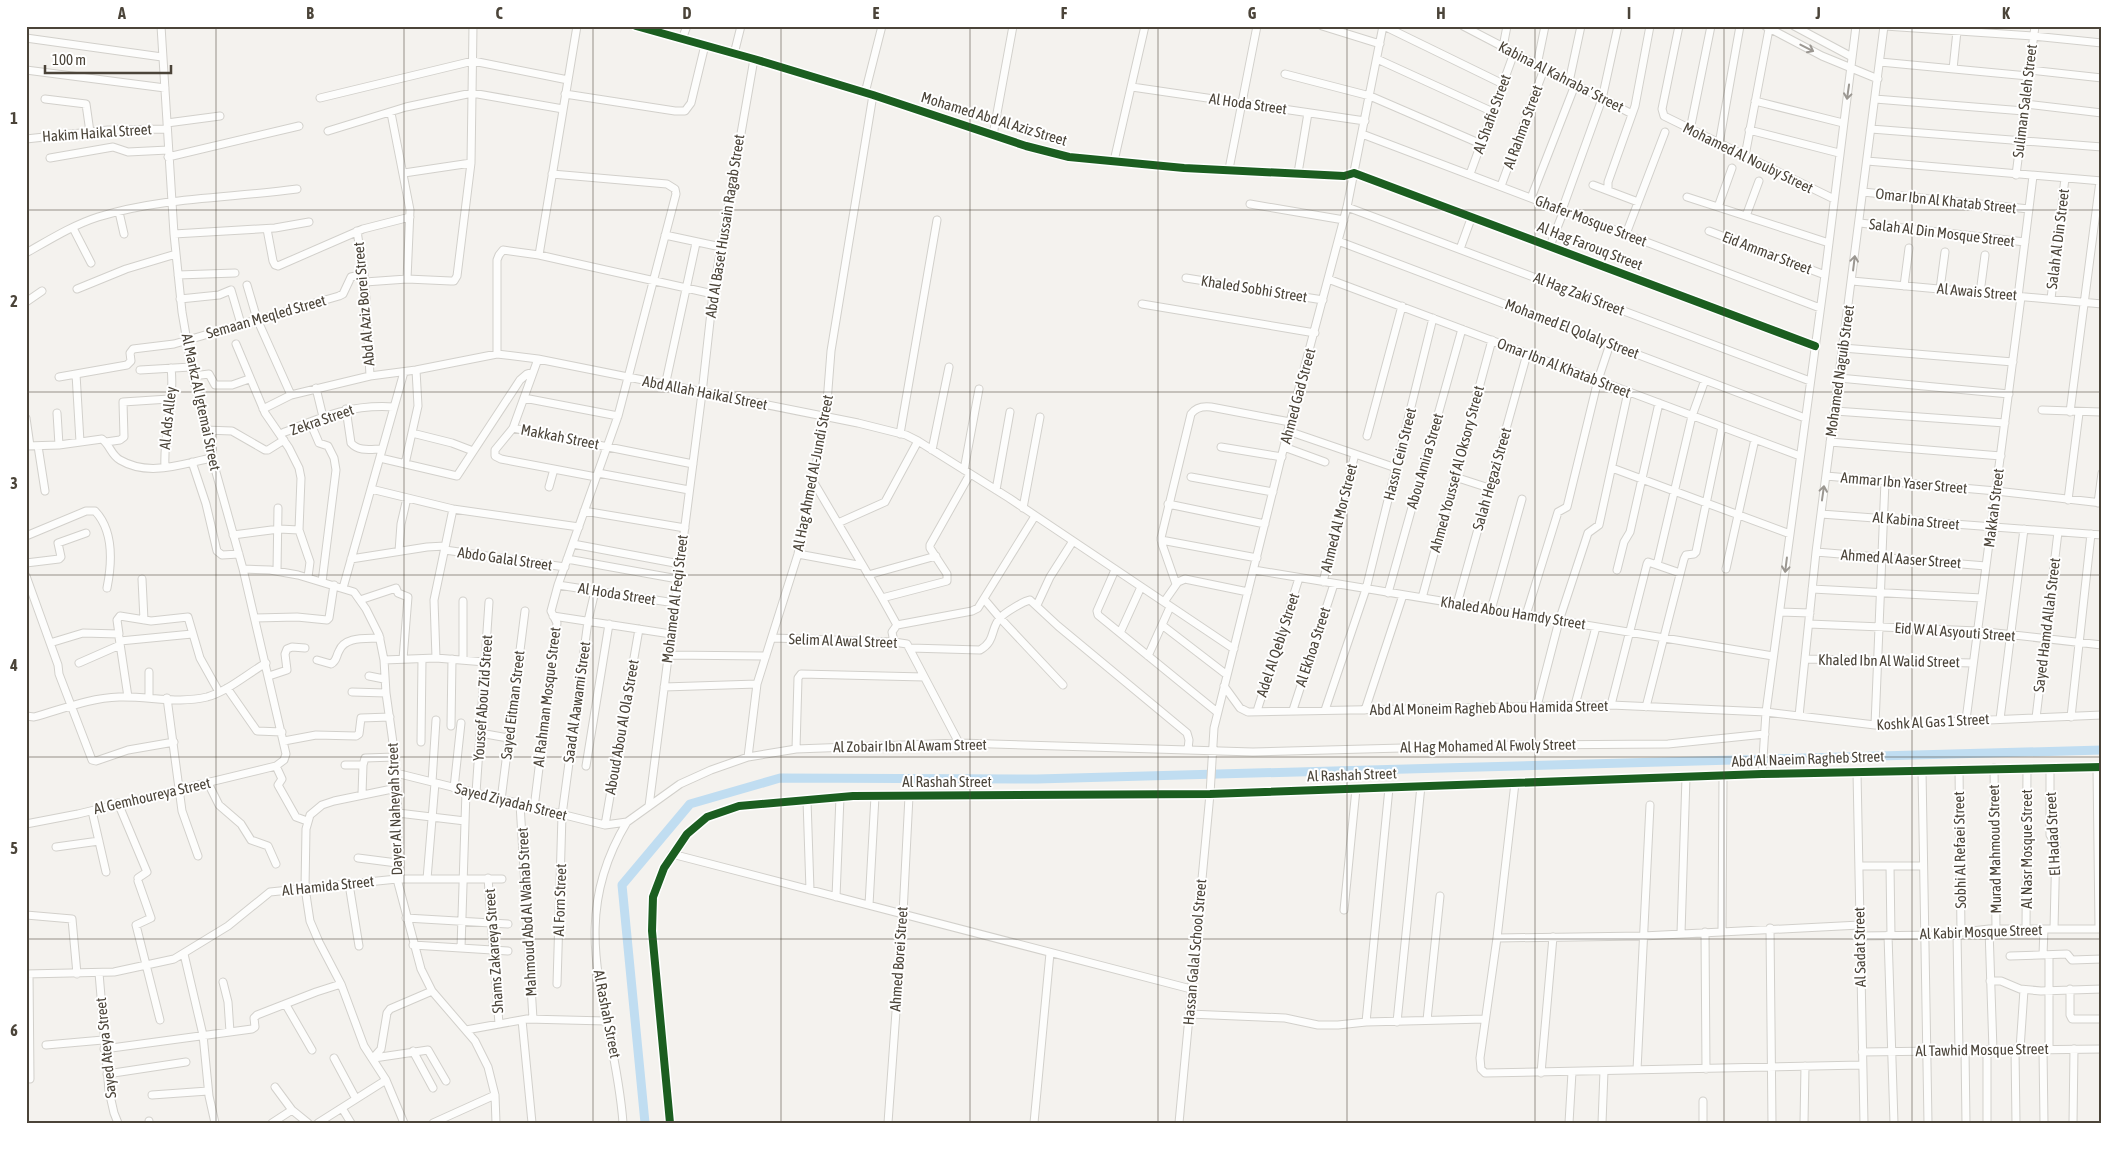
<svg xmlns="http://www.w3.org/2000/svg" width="2128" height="1149" font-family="'Asap Condensed',sans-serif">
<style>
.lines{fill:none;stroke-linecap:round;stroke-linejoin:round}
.canal{stroke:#c0ddf1;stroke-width:9}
.minor-casing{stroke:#d2d0cb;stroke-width:9}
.minor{stroke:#fdfdfc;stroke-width:7}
.cycleway-casing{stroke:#fff;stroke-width:11}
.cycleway{stroke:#1b5e20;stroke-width:8}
.oneway{stroke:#9b9791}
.grid{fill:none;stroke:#4b4439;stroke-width:1;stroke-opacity:0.55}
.labels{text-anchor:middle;stroke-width:4;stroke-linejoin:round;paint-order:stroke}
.street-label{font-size:15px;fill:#4b4439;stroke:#fff}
.neatline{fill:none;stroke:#4b4439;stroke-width:2}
.grid-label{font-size:16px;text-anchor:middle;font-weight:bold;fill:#4b4439}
</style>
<rect width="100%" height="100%" fill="#f4f2ee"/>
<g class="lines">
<path class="canal" d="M645 1123 622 885 690 804 780 778 1037 779 2102 750"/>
<defs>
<path id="minor" d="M636 26 754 59 873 95 1026 146 1069 157 1184 168 1344 176 1354 173 1815 346
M1322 26 1380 44
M1384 26 1503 84
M1463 26 1632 114
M1679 26 1662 109 1664 116 1834 199
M1765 26 1822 56 1878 79
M1794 26 1852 57
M1885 26 2033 36 2102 43
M26 38 162 57
M682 39 687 26
M1503 47 1507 26
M734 54 741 26
M1377 59 1493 112
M1880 62 2028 76
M1537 65 1545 26
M1953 69 1957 31
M26 70 165 88
M2029 70 2102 78
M1285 74 1370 96 1481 144
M1569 82 1581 26
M1132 87 1365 121
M865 93 882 26
M565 94 675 111H685L691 103 705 45
M320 98 473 61 568 80
M45 99 86 104 90 132
M1875 99 2024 111
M1755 101 1843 123
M2025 104 2102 113
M391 113 410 210 407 279
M167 123 220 116
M1871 129 2102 147
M1690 130 1711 26
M1749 130 1839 153
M328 131 406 107 472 93 563 109
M1362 134 1820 308
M993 135 1013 26
M26 139 108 130 167 129
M1719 144 1740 26
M1745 156 1769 29
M168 157 299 126
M50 158 113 147 128 152 168 150
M1114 161 1145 26
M1867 161 2102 181
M1229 169 1257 26
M404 173 471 163
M1298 173 1308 113
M1470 174 1514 53
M2016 175 2035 26
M1593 185 1638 202
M1501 186 1544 69
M1608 189V182L1635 106 1650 26
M1863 192 2029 209
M1687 197 1829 243
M1531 198 1575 85
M1250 204 1344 220
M1347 207 1810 381
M1718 207 1732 168
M1562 210 1602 99 1618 26
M119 212 124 234
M1746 216 1759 181
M1860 223 2025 242
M73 228 91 263
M267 229 273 261 275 265 278 266 363 229 410 217
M357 231 365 282 370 376
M1709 231 1825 275
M174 234 275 228 309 222
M1626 234 1665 132
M665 235 721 247
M1338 241 1805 418
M1550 246 1564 210
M1460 249 1472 216
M26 253C49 240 73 225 98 217 162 197 231 198 297 189
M539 255 577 26
M178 275 235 273
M1186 278 1323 300
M1328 279 1800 456
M1852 281 2102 304
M365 282 407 279 451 281H454L457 276 471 163 473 26
M247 285 257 319 291 395
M1904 286 1909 248
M77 289 126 269 176 254
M1940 289 1945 252
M1980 293 1985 255
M2018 297 2033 176
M180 299 219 295 231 290 241 324
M2051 299 2065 178
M26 302 42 291
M1142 304 1315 333
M236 344 265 413 289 448 299 468 301 478 299 530 310 562 308 577
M1843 348 2013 362
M497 354V260L499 255 503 250 539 255 713 294
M538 359 513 428 495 450V456L501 459 596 477
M140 370 191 367
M76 374 80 442
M193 376 209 374 215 385H232L249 379
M59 377 127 365 131 361 130 353 133 349 174 344 339 296 343 294 351 277 364 274
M1839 378 2009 394
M665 386 696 243
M316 388 323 417
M524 398 618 416
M263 409 291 395 370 376 416 370 497 354 538 359 858 423 906 435 918 441 1009 498 1234 649
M346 409 351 443C359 452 371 449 382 449
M2042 410 2101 412
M1835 411 2005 423
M2070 412 2100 181
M57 413 59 445
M26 418 30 446
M310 422 319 443 328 446 334 458 336 470 322 582
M513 428 693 464
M205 430 232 431 265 450H268L284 440
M1288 431 1396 468
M412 433 452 443 473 451
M280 434C320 418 349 404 394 407
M900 434 937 220
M1367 436 1402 306
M106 442 120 440 124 437 123 402 169 399
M1830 442 2001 456
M26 446 59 445 102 439C110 445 111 455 120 460 149 477 181 464 212 458
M38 446 45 491
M1221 447 1282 457
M1284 447 1325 462
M932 450 949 367
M380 458 457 476 520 380 527 374 533 372
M192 462 206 504 217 551 222 555 239 554
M405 464 418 406 416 370
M165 467C163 434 175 400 171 368
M1612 468 1790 534
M964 470 979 389
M598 473 689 490
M1826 476 1996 491 2102 503
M1191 477 1273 492
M1455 477 1489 488
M813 481 882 598 947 581V574L930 548V545L970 474
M549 487 554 469
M371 489 453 509 579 527
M996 490 1010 412
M2068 500 2079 413
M2098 503 2102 473
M1168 504 1265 524
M1023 508 1040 417
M584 511 685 528
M1821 514 2102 535
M838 523 885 502 918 441
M233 535 279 529 299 530
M26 536 86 511H95C114 531 112 563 107 588
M1161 540 1257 558
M573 544 680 564
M445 550 565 567
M399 551 401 524 407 498
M1816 552 1986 566
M798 554 863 566
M351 559 427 547 445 546
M567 559 678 579
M26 563 59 559 61 557 58 543 86 533
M1657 565 1680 573
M243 569 270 570 298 575 354 592 366 609 379 635 384 660 386 693 395 757 398 813 397 879 421 969 432 991 475 1041 488 1067 495 1095 496 1123
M1726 569 1755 439
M1115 570 1097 611 1098 615 1217 712
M1254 570 1773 656
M1617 570 1624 542 1630 532 1659 403
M277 571 278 508
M868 575 936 556
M26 576 58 665 59 674 92 760 96 761 128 750 174 742
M142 579 144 620
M1323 582 1355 454
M1176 584 1162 544 1161 538 1191 414C1196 407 1203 406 1211 407L1290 422
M558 585 675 603
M343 588 404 372
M1812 589 1982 598
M1388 593 1462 329
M882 598 897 625
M1422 598 1492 340
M984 599 1000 618 1063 685
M360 600 396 588 398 593 408 597 403 659
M463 601V660
M1164 602 1178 582 1185 579 1248 592
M1457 604 1527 354
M1037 605 1050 577 1073 541
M1491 610 1522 499
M1780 612 1810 613
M1526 615 1558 512 1567 507 1598 380 1610 344
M553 616 671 634
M255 618 297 617 327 620 329 618 334 585
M1809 624 1978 631 2102 645
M1162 625 1227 675
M1120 633 1141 587
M119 637 128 697
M773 638 894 642 907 644 959 743
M120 641 192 634
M894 642 892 632 897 625 972 611 978 608 1035 516
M50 643 83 633 119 634 117 620 120 616 151 621 188 617 200 658 219 692
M910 648 980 650C996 641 990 629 1000 618 1004 613 1024 601 1030 600L1058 626 1187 733 1189 740 1188 749
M668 655 766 656
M1148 656 1170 607
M436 658 434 600 453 509
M1805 659 1973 663
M317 660 331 664C337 661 336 656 339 651 345 636 366 639 380 638
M384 660 436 658 485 662
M79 663 120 645
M149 672V698
M269 676 287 670 285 654 287 649 292 647 305 648
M369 676 384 679
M1224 686 1240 708 1248 712 1611 705 1766 712 1875 725 2102 715
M664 687 757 684
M227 688 257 731 282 732
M352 692 386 693
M167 698 182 811 198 856
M1575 705 1596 627
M1611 705 1647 564 1648 562 1657 565 1692 416 1705 380
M1537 706 1559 621 1588 533 1599 525 1628 392
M1646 707 1684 559 1686 555 1694 554 1696 552 1722 427
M1293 710 1334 584
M1325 710 1366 589 1433 318
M1365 710 1403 595
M1257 711 1299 578
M26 716 34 717C63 709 89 698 119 697 148 696 179 704 207 697 228 691 247 674 266 663
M1799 716 1816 552 1884 26
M2071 717 2091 534
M2036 718 2058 532
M2000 719 2024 529
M1966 720 2021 297
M1875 725 1885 481
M451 726 452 659
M480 733 508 738
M284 741 316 735 356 736 359 734 361 718 390 717
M421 742 422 659
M796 749 798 678 801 674 924 677
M748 757 757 684 798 554 826 415 831 351 873 95
M345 765H363L365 758 395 757
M276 766 282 779 278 785 296 817 307 821
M586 766 609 624
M2097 767 2099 929
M1994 768 1996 929
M2050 768V835L2056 843 2054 929
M1959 769 1961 932
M1922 770 1928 1123
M1857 772 1864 1123
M396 773 605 825 627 822 680 784 711 770 748 757 796 749 959 743 1253 752 1516 745 1668 744 1765 734
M1762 774 1766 712 1825 275 1856 26
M432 782 436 720
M208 783 219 805 241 824 251 840 268 846 276 864
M1515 783 1497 938 1480 1058 1481 1069 1485 1073 1862 1065
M397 788 334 801 322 805 310 815 306 829 305 888 310 921 319 942 341 984 364 1046 386 1080 404 1123
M454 788 461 723
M476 793 489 602
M362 794 363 765
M501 800 525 611
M807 800 810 890
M118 803 147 872 138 878
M520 804 533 1019
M649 806 702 393 713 294 754 59
M534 808 557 623 551 611 558 585 618 416 676 194 675 189 667 184 552 174
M92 811 106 872
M398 813 465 821
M26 824 78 814 276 766 284 760 286 754 243 569 212 458 193 376 182 312 174 234 161 26
M605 825 639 629
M56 847 99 841
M672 854 1191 989
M358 858 397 863
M1859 866H1923
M1890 866 1891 936
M488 878 499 1024
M427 879 435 783
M138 881 151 918 136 925 160 1020
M349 884 359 946
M836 897 840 797
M869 905 875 796
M1344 910 1356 789
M26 915 72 919 77 974
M406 918 508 924
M1770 928 1772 1123
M1989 929 1993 1050
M2026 929 2027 768
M1722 930 1723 776
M1705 932 1706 1069
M1681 933 1686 777
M1957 933 1959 1051
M1888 935 1894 1123
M1860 936 1937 935 1989 929H2102
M1497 938 1643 936 1860 925
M413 945 508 951
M461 948 466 791
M184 954 203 1035 209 1096 215 1123
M2043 955 2044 929
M2049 955V1049
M2010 956 2067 954 2072 960 2102 959
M99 973 109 1091 114 1113 118 1123
M26 974 114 972 174 959 228 926 270 892 397 879H502
M29 974 30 1079
M1990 981H2001L2020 989 2041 991 2102 989
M223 982 228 1002 230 1032
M557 984 562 815 588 621 595 591
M2070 989V1015L2072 1019H2102
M286 1005 312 1050
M1189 1014 1285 1018 1318 1025H1338L1366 1022 1485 1019
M522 1020 532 1123
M1427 1020 1440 896
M1366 1022 1389 788
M1397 1022 1421 786
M466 1030 527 1019 606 1021
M46 1045 103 1040
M104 1049 252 1029 255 1027 254 1018 257 1015 316 992 341 984
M2015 1049 2016 1123
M2020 1049 2024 990
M2043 1049 2044 1123
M1965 1050 1966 1123
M413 1051 433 1088
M1862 1052 2102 1049
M334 1058 356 1099
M373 1058 381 1049 387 1013 390 1009 432 991
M374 1058 428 1050 446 1081
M1637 1070 1650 805
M1541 1073 1553 937
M107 1074 186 1062
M275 1087 292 1110 308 1123
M152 1095 208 1091
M342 1108 351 1123
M149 1121V1123
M272 1123 292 1110
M318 1123 386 1080
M433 1123 495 1095
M623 1123C615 1011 562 929 627 822
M670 1123 652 931 653 897 664 868 687 834 707 817 739 806 853 796 1210 794 1762 774 2102 767
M888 1123 903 914 909 796
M1034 1123 1050 953
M1179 1123 1210 794 1214 728 1290 422 1347 207 1383 26
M1569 1123 1572 1072
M1602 1123 1604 1071
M1703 1123V1101
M1804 1123 1805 1066
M1987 1123V1050
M2073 1123 2074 1049"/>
</defs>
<use href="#minor" class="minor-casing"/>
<use href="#minor" class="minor"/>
<defs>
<path id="cycleway" d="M636 26 754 59 873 95 1026 146 1069 157 1184 168 1344 176 1354 173 1815 346
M670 1123 652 931 653 897 664 868 687 834 707 817 739 806 853 796 1210 794 1762 774 2102 767"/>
</defs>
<use href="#cycleway" class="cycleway-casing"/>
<use href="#cycleway" class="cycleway"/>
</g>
<defs><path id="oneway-shaft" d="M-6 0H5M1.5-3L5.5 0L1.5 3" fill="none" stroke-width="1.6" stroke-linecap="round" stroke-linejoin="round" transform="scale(1.25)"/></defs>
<g class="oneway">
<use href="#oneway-shaft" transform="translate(1807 48) rotate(27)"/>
<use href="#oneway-shaft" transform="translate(1848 92) rotate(98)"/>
<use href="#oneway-shaft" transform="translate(1854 263) rotate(-83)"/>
<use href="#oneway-shaft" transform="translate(1823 493) rotate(-82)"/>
<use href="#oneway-shaft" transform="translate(1786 565) rotate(97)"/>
</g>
<path class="grid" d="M216 26V1123M404 26V1123M593 26V1123M781 26V1123M970 26V1123M1158 26V1123M1347 26V1123M1535 26V1123M1724 26V1123M1912 26V1123M26 210H2102M26 392H2102M26 575H2102M26 757H2102M26 939H2102"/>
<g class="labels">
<g class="street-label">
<text transform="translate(1561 77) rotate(27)" y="5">Kabina Al Kahraba' Street</text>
<text transform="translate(2025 101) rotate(-83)" y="5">Suliman Saleh Street</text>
<text transform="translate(1248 104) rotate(8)" y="5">Al Hoda Street</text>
<text transform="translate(1492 114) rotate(-70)" y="5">Al Shafie Street</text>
<text transform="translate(994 119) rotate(17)" y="5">Mohamed Abd Al Aziz Street</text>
<text transform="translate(1523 127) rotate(-70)" y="5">Al Rahma Street</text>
<text transform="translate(97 133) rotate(-4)" y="5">Hakim Haikal Street</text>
<text transform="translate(1748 158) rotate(26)" y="5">Mohamed Al Nouby Street</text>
<text transform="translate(1946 201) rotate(6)" y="5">Omar Ibn Al Khatab Street</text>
<text transform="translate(1591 221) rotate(21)" y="5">Ghafer Mosque Street</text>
<text transform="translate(725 226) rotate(-81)" y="5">Abd Al Baset Hussain Ragab Street</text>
<text transform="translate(1942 233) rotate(7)" y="5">Salah Al Din Mosque Street</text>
<text transform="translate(2058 239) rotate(-83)" y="5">Salah Al Din Street</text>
<text transform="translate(1590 246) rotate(21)" y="5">Al Hag Farouq Street</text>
<text transform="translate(1767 253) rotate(21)" y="5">Eid Ammar Street</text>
<text transform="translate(1254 289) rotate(9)" y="5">Khaled Sobhi Street</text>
<text transform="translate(1977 292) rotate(5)" y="5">Al Awais Street</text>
<text transform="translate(1579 294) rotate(21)" y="5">Al Hag Zaki Street</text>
<text transform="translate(364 304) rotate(-95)" y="5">Abd Al Aziz Borei Street</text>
<text transform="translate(266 317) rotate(-16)" y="5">Semaan Meqled Street</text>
<text transform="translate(1572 329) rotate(21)" y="5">Mohamed El Qolaly Street</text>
<text transform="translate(1564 368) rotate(21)" y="5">Omar Ibn Al Khatab Street</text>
<text transform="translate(1840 371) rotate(-82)" y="5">Mohamed Naguib Street</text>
<text transform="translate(705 393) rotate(11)" y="5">Abd Allah Haikal Street</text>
<text transform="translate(1298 396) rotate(-75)" y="5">Ahmed Gad Street</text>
<text transform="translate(201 402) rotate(78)" y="5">Al Markz Al Igtemai Street</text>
<text transform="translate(168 418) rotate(-84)" y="5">Al Ads Alley</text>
<text transform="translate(322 420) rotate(-19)" y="5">Zekra Street</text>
<text transform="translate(560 437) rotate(11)" y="5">Makkah Street</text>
<text transform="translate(1400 454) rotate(-76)" y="5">Hassn Cein Street</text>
<text transform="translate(1425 461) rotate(-74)" y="5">Abou Amira Street</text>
<text transform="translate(1457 469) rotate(-75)" y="5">Ahmed Youssef Al Oksory Street</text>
<text transform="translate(813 473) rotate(-79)" y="5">Al Hag Ahmed Al-Jundi Street</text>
<text transform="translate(1492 479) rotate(-74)" y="5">Salah Hegazi Street</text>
<text transform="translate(1904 483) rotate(5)" y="5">Ammar Ibn Yaser Street</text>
<text transform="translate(1994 508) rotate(-83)" y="5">Makkah Street</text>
<text transform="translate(1339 518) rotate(-76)" y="5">Ahmed Al Mor Street</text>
<text transform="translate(1916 521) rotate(5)" y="5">Al Kabina Street</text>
<text transform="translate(505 559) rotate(8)" y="5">Abdo Galal Street</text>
<text transform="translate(1901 559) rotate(4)" y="5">Ahmed Al Aaser Street</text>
<text transform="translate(617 594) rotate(9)" y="5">Al Hoda Street</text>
<text transform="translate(675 599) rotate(-83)" y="5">Mohamed Al Feqi Street</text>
<text transform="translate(1513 613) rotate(9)" y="5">Khaled Abou Hamdy Street</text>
<text transform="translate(2047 625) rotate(-83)" y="5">Sayed Hamd Allah Street</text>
<text transform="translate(1955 632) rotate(4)" y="5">Eid W Al Asyouti Street</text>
<text transform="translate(843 641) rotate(2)" y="5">Selim Al Awal Street</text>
<text transform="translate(1278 645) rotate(-72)" y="5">Adel Al Qebly Street</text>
<text transform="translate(1313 647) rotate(-72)" y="5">Al Ekhoa Street</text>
<text transform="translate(1889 661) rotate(1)" y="5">Khaled Ibn Al Walid Street</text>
<text transform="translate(547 697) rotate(-83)" y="5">Al Rahman Mosque Street</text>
<text transform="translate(483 698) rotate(-86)" y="5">Youssef Abou Zid Street</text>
<text transform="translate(577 702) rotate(-82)" y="5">Saad Al Aawami Street</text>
<text transform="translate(513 705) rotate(-83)" y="5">Sayed Eitman Street</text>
<text transform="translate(1489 708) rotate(-1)" y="5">Abd Al Moneim Ragheb Abou Hamida Street</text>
<text transform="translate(1933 722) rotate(-3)" y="5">Koshk Al Gas 1 Street</text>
<text transform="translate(622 727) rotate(-80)" y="5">Aboud Abou Al Ola Street</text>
<text transform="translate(910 746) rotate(-1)" y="5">Al Zobair Ibn Al Awam Street</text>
<text transform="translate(1488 746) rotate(-1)" y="5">Al Hag Mohamed Al Fwoly Street</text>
<text transform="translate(1808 759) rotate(-2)" y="5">Abd Al Naeim Ragheb Street</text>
<text transform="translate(1352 775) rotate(-2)" y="5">Al Rashah Street</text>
<text x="947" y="787">Al Rashah Street</text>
<text transform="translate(152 796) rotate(-13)" y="5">Al Gemhoureya Street</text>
<text transform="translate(511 802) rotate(14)" y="5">Sayed Ziyadah Street</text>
<text transform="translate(395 809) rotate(-92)" y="5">Dayer Al Naheyah Street</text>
<text transform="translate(2053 834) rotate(-93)" y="5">El Hadad Street</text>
<text transform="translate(1995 849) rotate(-91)" y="5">Murad Mahmoud Street</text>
<text transform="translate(2027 849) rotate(-90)" y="5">Al Nasr Mosque Street</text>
<text transform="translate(1960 850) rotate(-91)" y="5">Sobhi Al Refaei Street</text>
<text transform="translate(328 886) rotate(-6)" y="5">Al Hamida Street</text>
<text transform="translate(560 900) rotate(-88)" y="5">Al Forn Street</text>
<text transform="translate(527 912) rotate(-93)" y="5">Mahmoud Abd Al Wahab Street</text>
<text transform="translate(1981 932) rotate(-2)" y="5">Al Kabir Mosque Street</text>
<text transform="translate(1860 947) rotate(-91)" y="5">Al Sadat Street</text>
<text transform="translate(494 951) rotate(-94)" y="5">Shams Zakareya Street</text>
<text transform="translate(1195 952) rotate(-85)" y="5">Hassan Galal School Street</text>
<text transform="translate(899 959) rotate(-86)" y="5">Ahmed Borei Street</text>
<text transform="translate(607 1014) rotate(79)" y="5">Al Rashah Street</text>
<text transform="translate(106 1048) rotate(-96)" y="5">Sayed Ateya Street</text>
<text transform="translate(1982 1050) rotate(-1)" y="5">Al Tawhid Mosque Street</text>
</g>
</g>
<rect width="2128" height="1149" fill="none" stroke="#ffffff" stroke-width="55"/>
<path d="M45 65v8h126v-8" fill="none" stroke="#4b4439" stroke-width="2.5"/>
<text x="52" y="65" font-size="15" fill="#4b4439" stroke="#ffffff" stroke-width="4" paint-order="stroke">100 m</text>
<rect x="28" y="28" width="2072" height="1094" class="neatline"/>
<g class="grid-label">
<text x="122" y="19">A</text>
<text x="310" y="19">B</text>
<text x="499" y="19">C</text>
<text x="687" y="19">D</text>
<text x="876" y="19">E</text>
<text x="1064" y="19">F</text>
<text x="1252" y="19">G</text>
<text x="1441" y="19">H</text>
<text x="1629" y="19">I</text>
<text x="1818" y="19">J</text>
<text x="2006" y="19">K</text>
<text x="14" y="124">1</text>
<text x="14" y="307">2</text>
<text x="14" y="489">3</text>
<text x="14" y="671">4</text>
<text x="14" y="854">5</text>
<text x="14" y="1036">6</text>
</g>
</svg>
